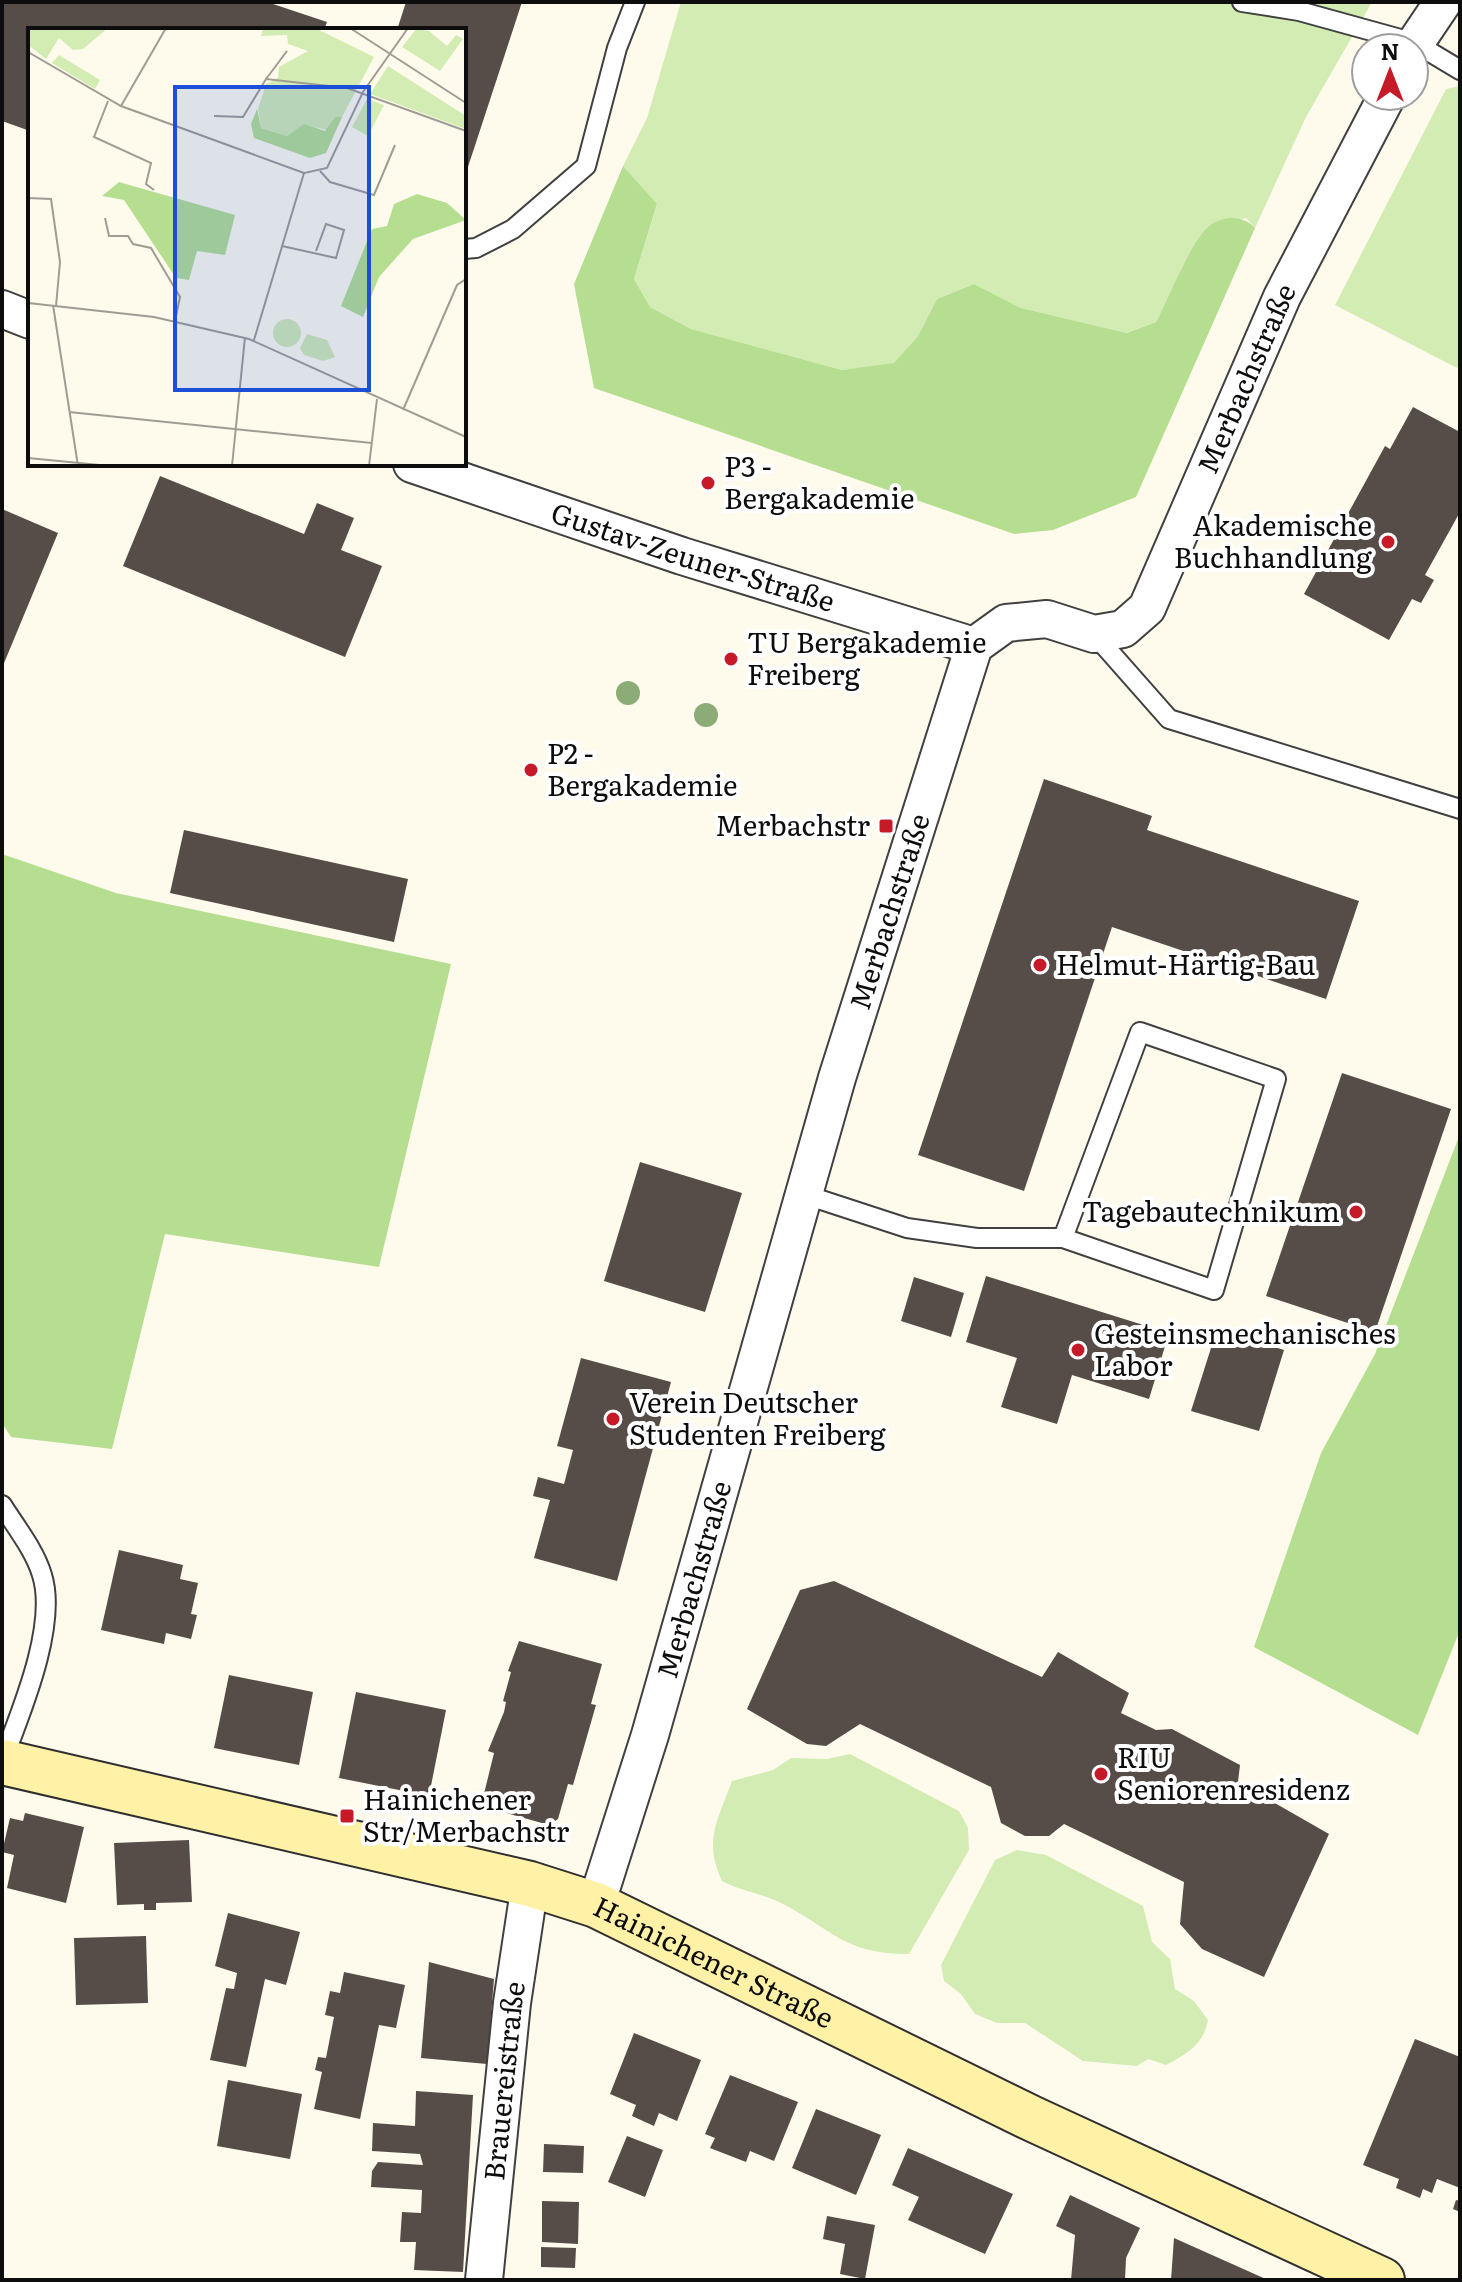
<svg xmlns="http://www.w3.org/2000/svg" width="1462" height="2282" font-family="Literata,serif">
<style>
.green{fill:#d3ecb3}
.forest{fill:#b6de91}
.building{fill:#564d48}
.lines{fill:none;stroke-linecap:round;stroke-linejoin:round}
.service-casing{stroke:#404040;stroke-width:22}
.minor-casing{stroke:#404040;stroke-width:40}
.secondary-casing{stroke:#2f2f2f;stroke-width:48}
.service{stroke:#fff;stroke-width:18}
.minor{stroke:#fff;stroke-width:36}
.secondary{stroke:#fff2a7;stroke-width:44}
.tree{fill:#8bab77}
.poi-dot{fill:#c71a28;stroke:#fff;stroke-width:3}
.labels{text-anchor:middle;stroke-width:8;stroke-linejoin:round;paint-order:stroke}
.street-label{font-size:28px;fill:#0d0d0d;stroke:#fff}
.poi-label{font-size:28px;fill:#0d0d0d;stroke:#fff;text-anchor:start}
.inset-road{fill:none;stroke:#9e9c93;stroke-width:2}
.view{fill:#1d4ed8;fill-opacity:0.15;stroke:#1d4ed8;stroke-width:4}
.inset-edge{fill:none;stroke:#0d0d0d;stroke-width:4}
</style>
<rect width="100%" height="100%" fill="#fffbec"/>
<path class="green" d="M681 2H1372L1306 117 1255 228 1246 218 1206 229 1156 322 1127 333 1021 308 974 284 937 299 918 336 894 364 842 370 691 329 650 307 634 279 657 205 623 166 647 118Z
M1460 86V362L1457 368 1335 305 1446 89Z
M850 1754 959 1811 968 1828 969 1850 909 1954C846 1954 835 1932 785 1905 766 1894 742 1892 722 1881 703 1841 718 1820 732 1781L773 1770 791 1758 827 1759Z
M1017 1850 1046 1855 1143 1906 1152 1942 1170 1959 1175 1989 1194 2001 1208 2020C1204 2044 1187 2054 1166 2065L1148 2059 1137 2066 1083 2061 1025 2023H997L975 2014 961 1994 944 1981 941 1965 995 1860Z"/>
<path class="forest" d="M623 166 657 204 634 279 650 307 691 329 842 370 894 363 918 336 937 299 974 284 1021 308 1127 333 1156 322C1169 298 1188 249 1205 230 1219 215 1242 214 1255 228L1136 497 1053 530 1014 534 594 388 574 284Z
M2 854 116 893 451 964 379 1267 165 1234 112 1449 11 1437 2 1423Z
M1460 1134V1630L1418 1735 1254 1647 1321 1453 1375 1354Z"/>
<path class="building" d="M2 2H267L327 22 324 30H30V131L2 121Z
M406 2H522L465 176 464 30H397Z
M1413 407 1460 432V512L1425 575 1434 580 1421 603 1412 599 1389 640 1304 594 1385 446 1390 449Z
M160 476 304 534 317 503 354 518 341 550 382 566 345 657 123 566Z
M2 509 58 533 2 668Z
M1044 779 1152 816 1147 830 1359 901 1326 999 1112 927 1024 1191 918 1155Z
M184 830 408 879 394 942 170 893Z
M1342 1073 1451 1109 1375 1332 1266 1296Z
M640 1162 742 1193 705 1312 604 1281Z
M986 1276 1169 1333 1149 1399 1072 1375 1057 1424 1001 1407 1017 1358 966 1342Z
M914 1277 964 1293 951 1337 901 1321Z
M1217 1329 1284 1350 1259 1431 1191 1411Z
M581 1358 671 1382 617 1581 534 1558 550 1500 533 1496 538 1477 564 1484 573 1450 557 1446Z
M119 1550 183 1565 180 1579 198 1583 191 1614 197 1615 191 1639 166 1633 164 1644 101 1630Z
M834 1581 1042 1677 1058 1652 1129 1693 1121 1713 1156 1730 1172 1729 1240 1765 1238 1782 1329 1834 1264 1977 1202 1949 1180 1924 1184 1882 1064 1824 1049 1836H1025L1001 1823 991 1787 860 1724 826 1746 807 1744 747 1709 800 1590Z
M519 1641 602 1664 591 1704 596 1705 573 1785 568 1784 558 1819 549 1825 481 1806 494 1753 488 1751 504 1712 506 1702 503 1701 511 1672 508 1671Z
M229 1675 313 1692 299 1765 214 1748Z
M356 1692 446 1710 429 1796 339 1778Z
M25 1813 84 1827 66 1903 7 1888 14 1855 2 1852 10 1818 23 1821Z
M189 1840 192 1902 156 1903V1910H144V1904L117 1905 114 1843Z
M228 1913 300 1932 286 1985 265 1979 246 2067 210 2060 226 1988 234 1989 237 1973 215 1966Z
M146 1936 148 2003 76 2005 74 1938Z
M429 1962 494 1979 487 2064 421 2058Z
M344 1972 405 1985 396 2028 379 2025 360 2119 314 2109 322 2072 315 2070 318 2057 326 2058 334 2017 325 2015 330 1991 340 1993Z
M634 2033 701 2060 677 2121 659 2113 654 2126 632 2116 636 2105 610 2094Z
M1415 2039 1460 2057V2188L1437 2179 1432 2193 1423 2189 1420 2198 1396 2188 1399 2179 1363 2165Z
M730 2075 798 2102 774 2161 750 2151 746 2162 710 2148 715 2138 705 2134Z
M228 2080 302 2094 290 2159 217 2146Z
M416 2091 473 2095 463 2272 414 2270 416 2242H400L402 2212 421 2213 422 2190 371 2187 372 2171 378 2162 423 2165 420 2154 372 2151 373 2123 415 2126Z
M816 2109 881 2135 856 2195 792 2168Z
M627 2136 663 2150 645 2197 608 2182Z
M544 2144 584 2146 583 2173 543 2172Z
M908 2148 1013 2194 985 2254 908 2220 919 2197 892 2185Z
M1070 2195 1140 2228 1126 2258 1125 2280H1071L1075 2235 1056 2226Z
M1456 2200 1460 2201V2212L1453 2209Z
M542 2201 579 2202 578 2244 542 2242Z
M827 2216 875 2225 865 2279 840 2274 845 2244 823 2239Z
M1174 2238 1268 2280H1171Z
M541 2247 576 2248 575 2268 541 2267Z"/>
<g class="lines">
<defs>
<path id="service" d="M1242 2 1299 11 1415 43 1460 70
M464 249 476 248 513 229 586 166 617 48 635 2
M1094 634 1169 719 1460 809
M806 1195 907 1228 977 1238H1063L1214 1290 1276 1079 1140 1032 1063 1238
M2 1505C16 1527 35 1551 42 1575 58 1626 20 1714 2 1762"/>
<g id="minor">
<path d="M1412 48 1443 2"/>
<path d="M2 309 30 320"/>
<path id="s1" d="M412 464 682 556 974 646"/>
<path id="s2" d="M596 1905 650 1735 837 1078 974 646 1006 623 1047 619 1094 634 1123 629 1147 608 1282 297 1387 96"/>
<path id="s3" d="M484 2280 512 2003 530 1884"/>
</g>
<g id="secondary">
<path id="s4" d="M2 1762 530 1884 596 1905 1033 2119 1382 2280"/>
</g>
</defs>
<use href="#service" class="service-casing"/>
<use href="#minor" class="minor-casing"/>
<use href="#secondary" class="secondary-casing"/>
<use href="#service" class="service"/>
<use href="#minor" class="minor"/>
<use href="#secondary" class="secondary"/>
</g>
<g class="tree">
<circle cx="628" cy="693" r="12"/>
<circle cx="706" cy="715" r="12"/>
</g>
<g class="poi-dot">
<circle cx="708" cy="483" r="8"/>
<circle cx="1388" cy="542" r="8"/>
<circle cx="731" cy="659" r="8"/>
<circle cx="531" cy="770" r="8"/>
<rect x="878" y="818" width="16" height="16" rx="4"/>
<circle cx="1040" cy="965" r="8"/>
<circle cx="1356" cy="1212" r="8"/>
<circle cx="1078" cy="1350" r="8"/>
<circle cx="613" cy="1419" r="8"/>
<circle cx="1101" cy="1774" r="8"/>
<rect x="339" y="1808" width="16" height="16" rx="4"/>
</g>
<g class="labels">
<g class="street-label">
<text dy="10" stroke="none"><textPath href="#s2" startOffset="1756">Merbachstraße</textPath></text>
<text dy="10" stroke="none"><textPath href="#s1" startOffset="296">Gustav-Zeuner-Straße</textPath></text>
<text dy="10" stroke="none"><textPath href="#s2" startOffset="1036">Merbachstraße</textPath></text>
<text dy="10" stroke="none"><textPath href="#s2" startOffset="340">Merbachstraße</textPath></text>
<text dy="10" stroke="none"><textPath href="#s4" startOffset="742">Hainichener Straße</textPath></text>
<text dy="10" stroke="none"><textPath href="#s3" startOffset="200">Brauereistraße</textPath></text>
</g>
<g class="poi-label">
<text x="724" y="477">P3 -<tspan x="724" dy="32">Bergakademie</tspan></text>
<text x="1372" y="536" text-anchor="end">Akademische<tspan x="1372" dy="32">Buchhandlung</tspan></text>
<text x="747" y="653">TU Bergakademie<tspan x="747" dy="32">Freiberg</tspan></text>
<text x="547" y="764">P2 -<tspan x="547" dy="32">Bergakademie</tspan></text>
<text x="870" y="836" text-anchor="end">Merbachstr</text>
<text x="1056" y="975">Helmut-Härtig-Bau</text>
<text x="1340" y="1222" text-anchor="end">Tagebautechnikum</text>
<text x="1094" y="1344">Gesteinsmechanisches<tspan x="1094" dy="32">Labor</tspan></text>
<text x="629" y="1413">Verein Deutscher<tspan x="629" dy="32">Studenten Freiberg</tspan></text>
<text x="1117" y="1768">RIU<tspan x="1117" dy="32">Seniorenresidenz</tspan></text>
<text x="363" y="1810">Hainichener<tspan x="363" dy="32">Str/Merbachstr</tspan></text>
</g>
</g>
<g transform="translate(28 28)">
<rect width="438" height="438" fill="#fffbec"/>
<path d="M0 0H80L55 21 45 22 31 10 18 31 0 17ZM235 0H287L346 29 314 89H307L300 102 276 97 259 108 233 100 230 81 238 56 250 50 251 39 280 23 260 16 259 7 233 8ZM389 0 401 3 419 18 428 7 435 11 412 43 374 19ZM31 27 72 52 67 61 24 35ZM360 38 438 88V101L342 66ZM339 71 356 77 340 108 324 99ZM245 305a14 14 0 1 1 28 0a14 14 0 1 1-28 0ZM279 306 299 312 307 329 295 333 276 327 272 320Z" fill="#d3ecb3"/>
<path d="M229 81 233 100 259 108 276 96 297 103 307 89H314L298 125 282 130 226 110 223 96ZM91 154 207 187 197 227 169 223 161 252 148 250 96 172 74 168ZM389 166 419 175 438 192 385 211 351 249 335 289 313 278 344 201 359 198 366 176Z" fill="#b6de91"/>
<path class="inset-road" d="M322 0 438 75M0 24 93 78 276 145M238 51 259 23M80 73 66 109 123 135 118 156 126 162M93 78 138 0M186 88 215 89 238 51 319 60 438 103M292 143 302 154 346 167 367 117M0 170 23 171 32 234 28 278M77 190 81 208H100L105 216 123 220 152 269 147 293M254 218 308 230 316 202 298 196 288 223M0 275 126 289 221 311 438 409M25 277 50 438M226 312 276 145 299 140 335 64 380 0M375 382 429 257 438 251M41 384 344 415M0 430 82 438M204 438 217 309M341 438 349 371"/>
<path class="view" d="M147 59H341V362H147Z"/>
<rect width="438" height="438" class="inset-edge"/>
</g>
<rect width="1462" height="2282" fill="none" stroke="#0d0d0d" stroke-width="8"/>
<g transform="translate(1390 72)"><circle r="38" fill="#ffffff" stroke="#9e9e9e" stroke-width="2"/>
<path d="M0-6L14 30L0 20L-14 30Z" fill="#c71a28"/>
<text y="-12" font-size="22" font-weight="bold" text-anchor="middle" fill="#0d0d0d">N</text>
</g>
</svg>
